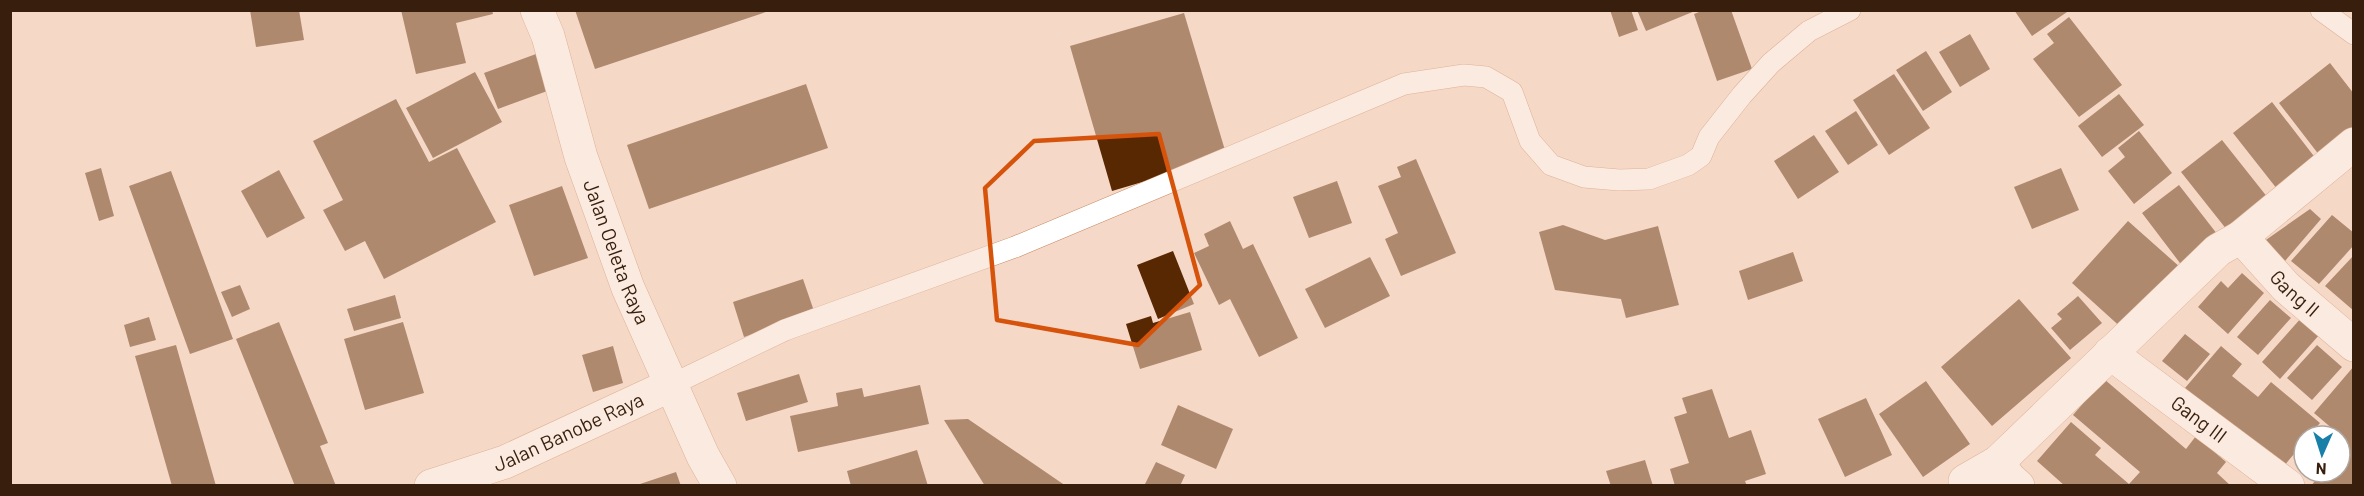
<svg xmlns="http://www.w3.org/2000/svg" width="2364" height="496" font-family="Barlow,sans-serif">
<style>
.building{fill:#582802}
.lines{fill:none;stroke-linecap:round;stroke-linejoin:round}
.service-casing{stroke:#c48359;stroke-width:22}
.minor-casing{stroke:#c48359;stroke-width:34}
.service{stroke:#fff;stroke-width:21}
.minor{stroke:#fff;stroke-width:33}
.marked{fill:none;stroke:#d6530c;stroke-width:4.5;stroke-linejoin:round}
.labels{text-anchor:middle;stroke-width:6;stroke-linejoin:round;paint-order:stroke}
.street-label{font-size:20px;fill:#381e0c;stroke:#fff}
</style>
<rect width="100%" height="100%" fill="#f5d8c7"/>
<path class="building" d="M250 10H299L304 40 256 47Z
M401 10H492L493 14 456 23 466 63 416 74Z
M575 10H769V11L595 69Z
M1610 10H1631L1638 30 1619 37Z
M1637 10H1695V11L1646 31Z
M1704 10H1731L1752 69 1717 81 1694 14Z
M2014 10H2070L2032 36Z
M1184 13 1227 157 1112 191 1070 46Z
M2069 17 2122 85 2079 117 2033 59 2054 43 2047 34Z
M1970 34 1990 69 1960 87 1939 52Z
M1926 51 1952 92 1923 111 1896 70Z
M536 54 550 90 498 109 484 73Z
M2330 63 2354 94V137L2323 160 2279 103Z
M475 72 502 122 433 158 406 108Z
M1894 74 1930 128 1889 155 1853 100Z
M806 84 828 148 649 209 627 145Z
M2119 94 2144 125 2102 157 2078 126Z
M396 99 429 162 457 148 496 222 384 279 365 241 345 251 323 210 343 200 313 141Z
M2272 102 2320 164 2281 194 2233 133Z
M1856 111 1878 145 1848 165 1825 131Z
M2139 131 2172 173 2134 204 2108 171 2125 157 2118 148Z
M1814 135 1839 172 1798 199 1774 161Z
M2222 140 2272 203 2231 235 2181 172Z
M1416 159 1456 253 1401 276 1385 239 1398 233 1378 186 1401 177 1397 167Z
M101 168 114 216 99 221 85 173Z
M2061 168 2079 210 2032 229 2014 187Z
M279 170 305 218 267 238 241 191Z
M171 171 233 339 190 354 129 186Z
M1337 181 1352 223 1309 238 1293 197Z
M2179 185 2221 239 2183 267 2142 213Z
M562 186 588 258 534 276 509 205Z
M2310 209 2321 219 2285 261 2263 242Z
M2332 215 2354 233V245L2319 284 2291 261Z
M1230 221 1243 249 1253 244 1298 338 1259 357 1230 299 1219 305 1194 253 1209 246 1204 234Z
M2128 221 2181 268 2125 331 2072 283Z
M1563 225 1605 240 1658 226 1679 305 1626 318 1621 299 1555 290 1539 232Z
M1173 251 1194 304 1158 319 1137 265Z
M1793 252 1803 281 1748 300 1739 271Z
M2354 255V311L2325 286Z
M1370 257 1390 296 1325 328 1305 289Z
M2242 273 2264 293 2228 334 2198 307 2221 281 2228 288Z
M803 279 815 314 744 337 733 302Z
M240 285 250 309 232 317 221 292Z
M395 295 401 318 354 331 347 309Z
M2078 296 2102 323 2070 350 2051 328 2062 319 2057 314Z
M2019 299 2071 358 1992 426 1941 367Z
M2270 300 2291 318 2258 355 2237 337Z
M1190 312 1202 350 1140 369 1126 324 1151 316 1153 323Z
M149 317 156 340 130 347 124 325Z
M2302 317 2320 334 2280 379 2262 362Z
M279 322 328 443 320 446 336 486H295L236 339Z
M403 322 424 393 365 410 344 339Z
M2185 334 2210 354 2187 381 2162 361Z
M176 345 216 486H172L135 356Z
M2317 345 2342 367 2312 400 2287 378Z
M613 346 623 383 593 392 582 355Z
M2221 346 2242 364 2232 376 2258 397 2271 382 2320 423 2309 436H2304V442L2279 472 2232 427 2185 388Z
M2354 366V486H2311L2322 472H2340V451L2348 442 2314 413Z
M799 374 808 402 746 421 737 393Z
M2104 379 2186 449 2196 436 2226 462 2217 473 2231 486H2065L2037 461 2071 422 2101 448 2095 455 2129 484 2140 472 2073 415Z
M1926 381 1970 444 1923 477 1879 414Z
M920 385 929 424 798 452 790 416 838 406 836 393 862 388 864 397Z
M1712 389 1729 438 1751 430 1766 474 1745 481 1747 486H1675L1670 469 1689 463 1674 417 1687 413 1682 398Z
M1866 398 1892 455 1845 477 1818 419Z
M1178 405 1233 429 1216 469 1161 445Z
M968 419 1066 486H985L944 420Z
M917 450 928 486H851L847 471Z
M1645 460 1653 486H1611L1606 471Z
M1156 462 1185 475 1180 486H1144Z
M676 472 681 486H637V485Z"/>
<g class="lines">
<defs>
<path id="service" d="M2321 10 2354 34
M671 385 785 330 1015 247 1404 84 1464 75 1486 77 1512 92 1530 141 1551 165 1584 177 1619 180 1649 179 1688 165 1701 156 1709 137 1742 95 1771 63 1809 31 1850 10"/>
<g id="minor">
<path id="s1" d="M537 10 548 36 581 157 628 288 703 456 720 486"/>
<path id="s2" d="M2241 237 2286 287 2354 345"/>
<path id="s3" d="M2110 353 2288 486"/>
<path d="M1998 462 2009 478 2018 486"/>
<path d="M1965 481 1998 462 2218 250 2241 237 2354 144"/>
<path id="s4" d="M431 486 505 462 671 385"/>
</g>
</defs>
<use href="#service" class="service-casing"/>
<use href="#minor" class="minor-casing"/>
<use href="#service" class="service"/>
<use href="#minor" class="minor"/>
</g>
<path d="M0 0H2364V496H0ZM1159 134 1200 285 1138 345 997 320 985 188 1034 141Z" fill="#f5d8c7" fill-opacity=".55" fill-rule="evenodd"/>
<path class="marked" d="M1159 134 1200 285 1138 345 997 320 985 188 1034 141Z"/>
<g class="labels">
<g class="street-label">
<text dy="7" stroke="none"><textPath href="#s1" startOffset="255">Jalan Oeleta Raya</textPath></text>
<text dy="7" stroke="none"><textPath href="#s2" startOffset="78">Gang II</textPath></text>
<text dy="7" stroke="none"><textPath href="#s3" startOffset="111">Gang III</textPath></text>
<text dy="7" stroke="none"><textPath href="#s4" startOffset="148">Jalan Banobe Raya</textPath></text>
</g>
</g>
<rect width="2364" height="496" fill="none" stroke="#381e0c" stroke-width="24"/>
<g transform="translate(2322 454) rotate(183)"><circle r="28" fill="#ffffff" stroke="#afa59e" stroke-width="1.5"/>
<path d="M0-4.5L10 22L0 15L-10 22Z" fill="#187fa9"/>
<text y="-9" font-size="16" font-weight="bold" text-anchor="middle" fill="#381e0c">N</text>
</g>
</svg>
